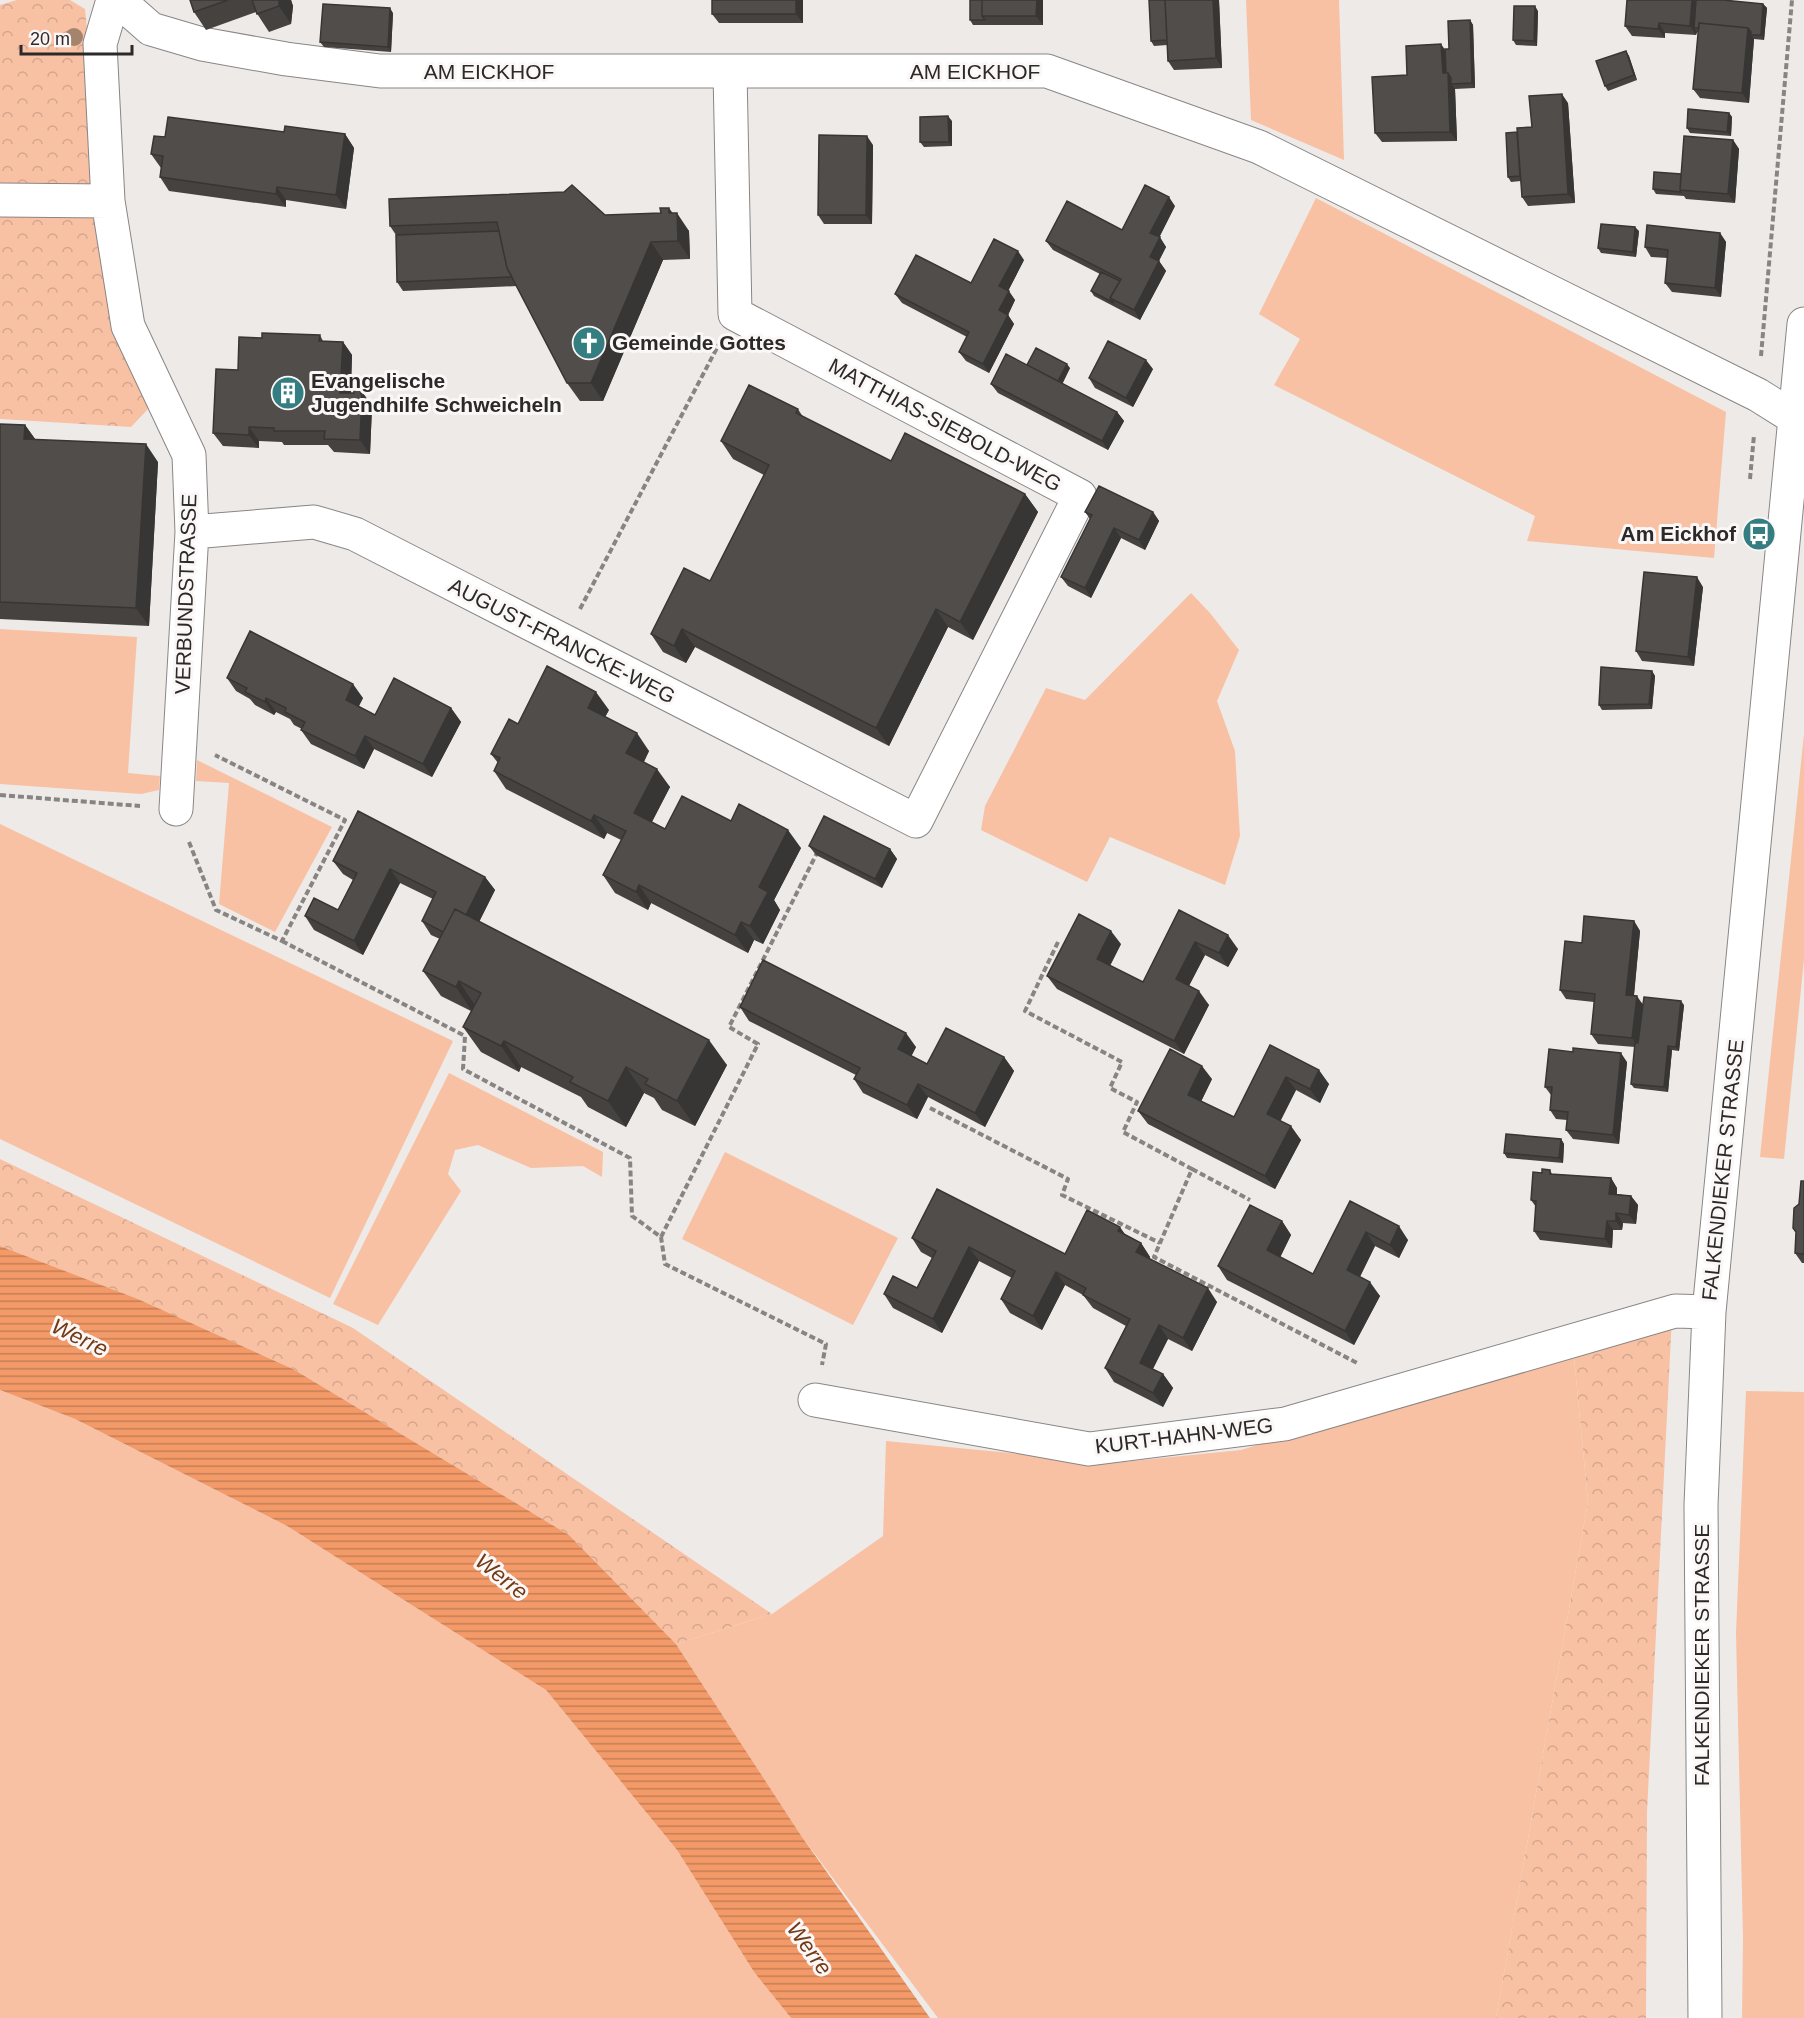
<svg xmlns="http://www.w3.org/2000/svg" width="1804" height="2018" font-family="Helvetica,sans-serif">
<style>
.green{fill:#f8c1a4}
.forest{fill:url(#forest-crowns)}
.water{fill:url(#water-rules)}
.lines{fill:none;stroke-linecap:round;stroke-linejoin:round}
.minor-casing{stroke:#8a8685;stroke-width:35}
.path{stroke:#878483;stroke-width:4;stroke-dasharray:6 3;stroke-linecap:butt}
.minor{stroke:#fff;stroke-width:33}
.tree{fill:#a5846e}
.wall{fill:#454240}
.shaded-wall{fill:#383634}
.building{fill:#504d4b;stroke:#383634;stroke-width:1.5}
.labels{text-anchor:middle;stroke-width:6;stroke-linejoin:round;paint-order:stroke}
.street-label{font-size:21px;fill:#2b2929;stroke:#fbf7f6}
.poi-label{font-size:21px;font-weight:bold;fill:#2b2929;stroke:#fbf7f6;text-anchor:start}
.water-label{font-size:22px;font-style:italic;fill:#723915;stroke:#fbf7f6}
</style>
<defs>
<pattern id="forest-crowns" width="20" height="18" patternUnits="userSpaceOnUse" patternTransform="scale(1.5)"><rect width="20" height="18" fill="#f8c1a4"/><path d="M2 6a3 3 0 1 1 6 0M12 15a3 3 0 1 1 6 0" fill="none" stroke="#d5a68d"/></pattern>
<pattern id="water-rules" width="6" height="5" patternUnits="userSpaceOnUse" patternTransform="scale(1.5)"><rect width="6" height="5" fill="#f39a68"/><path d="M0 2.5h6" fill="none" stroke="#c57e56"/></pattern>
</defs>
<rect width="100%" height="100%" fill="#eeeae8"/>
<path class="green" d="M1246 0H1339L1344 160 1251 120Z
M1316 198 1726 412 1714 558 1527 541 1535 516 1274 385 1300 339 1259 314Z
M1191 593 1210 613 1239 650 1217 701 1235 751 1240 836 1225 885 1110 837 1087 882 981 830 985 806 1046 688 1085 700Z
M0 629 137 637 128 773 160 776 159 790 141 794 0 784Z
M1804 734V959L1784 1159 1760 1157Z
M197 760 332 827 275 932 219 904 229 783 196 781Z
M0 824 453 1041 330 1298 0 1139Z
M449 1073 603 1152 602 1177 583 1166 531 1168 478 1145 455 1150 448 1174 461 1191 378 1325 333 1304Z
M725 1152 898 1238 853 1325 682 1239Z
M1573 1347 1588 1502 1496 2018H938L802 1837 676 1644 772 1614 883 1536 886 1441 1113 1463 1241 1450Z
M0 1390 75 1419 287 1526 546 1690 677 1850 754 1972 791 2018H0Z
M1746 1391 1804 1392V2018H1742L1743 1938 1736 1633Z"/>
<path class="forest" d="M17 0H70L85 9 115 326 148 409 131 427 0 419V5Z
M0 1159 353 1328 772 1614 676 1644 569 1535 293 1369 138 1299 0 1246Z
M1672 1316 1647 1812 1646 2018H1496L1588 1502 1573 1347Z"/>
<path class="water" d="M0 1246 138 1299 293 1369 569 1535 676 1644 802 1837 930 2018H791L754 1972 677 1850 546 1690 287 1526 75 1419 0 1390Z"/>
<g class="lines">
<defs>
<path id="minor" d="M113 0 100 44 108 201 128 326 189 455 192 532 176 809
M118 0 151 29 202 44 286 59 380 71H1047L1259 147 1758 395 1804 424
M0 200 108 201
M192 532 314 522 355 534 916 821 1080 496 735 314 730 72
M815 1400 1089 1449 1285 1424 1675 1311 1709 1312
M1705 2018 1701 1505 1709 1312 1804 324"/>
</defs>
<use href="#minor" class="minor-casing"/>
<path class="path" d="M1761 356 1792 0
M1750 479 1754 435
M580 609 719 344
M0 795 140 806
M189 842 216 910 282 941 345 820 215 755
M282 941 465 1036 463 1069 630 1158 632 1216 661 1237 665 1264 826 1344 822 1365
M1058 942 1025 1011 1122 1062 1110 1088 1137 1102 1123 1132 1192 1169 1154 1257 1359 1364
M930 1108 1068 1179 1062 1195 1160 1243
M1192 1169 1250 1200
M661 1237 758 1044 729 1027 818 851"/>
<use href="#minor" class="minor"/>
</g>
<circle class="tree" cx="74" cy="37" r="9"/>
<path class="wall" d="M190 0H291L293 6 291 24 269 32 256 12 206 30 194 12Z
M803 0V23H719L712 14Z
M970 0H1043V25H973L970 20Z
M1219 0 1222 68 1174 70 1168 61 1167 45 1154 46 1151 41Z
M1763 4 1767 8 1764 40 1754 39 1749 103 1700 98 1693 89 1698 33 1697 32 1696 35 1665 33V38L1632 36 1625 26Z
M1538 11 1537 46 1516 45 1513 40Z
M393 13 391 52 324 47 320 42Z
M1470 20 1473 25 1475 88 1455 89 1457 141 1382 142 1375 133 1407 75 1445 49H1449Z
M1626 51 1629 56 1637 80 1608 91 1605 86Z
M1568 103 1575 203 1528 206 1522 197 1521 181 1511 182 1508 177 1517 132 1532 127Z
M1729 113 1732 117 1731 136 1690 133 1687 128Z
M952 121V146L924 147 920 142Z
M284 132 345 134 354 148 346 209 286 200V207L169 191 160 177 161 168 151 154 165 137Z
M1733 140 1739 149 1735 203 1686 199 1684 196 1656 194 1653 189 1681 174Z
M873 145 872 224H824L818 215Z
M1175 206 1159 237 1166 247 1159 261 1166 271 1140 320 1094 296 1091 291 1100 274 1053 250 1046 241 1122 230Z
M672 213 689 231 690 259 663 260 603 401H580L567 383 517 286 403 291 397 282 396 235 390 226Z
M1639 231 1636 257 1601 253 1598 248Z
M1720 233 1726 242 1721 297 1672 292 1665 283 1668 258 1651 257 1645 247Z
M1024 260 1008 291 1015 300 1008 315 1014 324 989 373 966 361 959 352 967 337 902 303 895 294 971 283Z
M320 335 323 341 343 342 352 355 351 393H354L360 389 370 403 372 407 370 454 334 452 328 445H284L282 442 259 441V448L223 446 213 433 238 370 262 338Z
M1027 365 1070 368 1062 383 1117 412 1124 421 1108 450 998 393 991 384Z
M1153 369 1133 407 1095 388 1089 378Z
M798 409 803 417 891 461 1025 494 1038 512 973 640 948 627 889 746 695 647 686 663 663 652 651 634 710 581 764 475 733 459 721 441Z
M0 424 25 425 35 439 158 462 149 626 0 619Z
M1085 512H1153L1159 521 1145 550 1121 538 1091 598 1068 586 1061 577 1090 519Z
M1703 587 1694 666 1642 661 1636 651Z
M1652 671 1655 676 1652 709 1602 710 1599 705Z
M227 678 363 698 359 706 375 715 451 708 461 722 432 777 374 749 364 769 311 744 301 730 302 729 294 725 290 719 276 712 274 715 255 705 250 699 236 691Z
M609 710 605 717 649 751 644 762 670 787 652 822 665 829 731 821 801 848 774 900 780 910 763 944 754 940 748 953 651 903 648 910 615 893 603 875 621 840 607 833 604 839 506 789 494 771 498 763 491 754Z
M809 846 890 849 897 859 882 888 816 855Z
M333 861 485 877 495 890 479 922 727 1065 695 1126 662 1110 654 1098 644 1093 626 1127 588 1107 581 1097 521 1067 519 1072 481 1052 463 1027 471 1011 441 996 423 971 440 939 431 935 422 921 433 899 400 883 363 955 314 930 305 916 338 910 353 880 343 874Z
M1179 910 1238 949 1228 967 1205 955 1189 986 1209 1005 1184 1054 1057 989 1047 976 1121 944 1110 966 1143 982Z
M1634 921 1640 931 1634 996 1643 1004 1684 1005 1679 1051 1672 1050 1668 1092 1634 1088 1631 1084 1635 1047 1598 1044 1591 1034 1594 1002 1566 999 1560 990 1582 943Z
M740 1007 916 1047 911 1056 927 1064 1004 1057 1014 1071 985 1127 928 1097 917 1119 863 1093 854 1079 856 1075 749 1021Z
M1270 1045 1329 1084 1320 1103 1296 1090 1280 1121 1301 1140 1275 1189 1148 1124 1138 1111 1212 1079 1201 1101 1234 1117Z
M1627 1062 1619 1144 1573 1139 1566 1130 1567 1120 1556 1119 1550 1110 1551 1095 1545 1087Z
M1561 1139 1564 1144 1563 1163 1507 1158 1504 1153Z
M1550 1170 1552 1174 1611 1178 1617 1188V1194L1631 1196 1638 1205 1636 1224 1623 1223 1622 1230H1613L1612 1248 1540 1240 1534 1231 1536 1207 1531 1200 1542 1173Z
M1804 1181V1263H1802L1795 1253 1799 1204Z
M1350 1201 1408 1240 1399 1258 1375 1246 1360 1277 1380 1296 1354 1345 1227 1280 1218 1266 1282 1221 1291 1235 1280 1257 1313 1274Z
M1126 1235 1141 1243 1150 1257 1149 1259 1217 1302 1192 1351 1168 1339 1153 1369 1163 1374 1173 1388 1163 1407 1114 1382 1105 1368 1126 1326 1093 1308 1083 1295 1065 1285 1042 1330 1010 1313 1001 1299 1012 1278 979 1261 942 1333 893 1308 884 1294 917 1288 932 1258 921 1252 912 1238 1065 1254Z"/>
<path class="shaded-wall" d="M279 0H291L293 6 291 24 279 6Z
M796 0H803V23L796 14Z
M1037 0H1043V25L1036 16Z
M1213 0H1219L1222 68 1216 58Z
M1692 0H1698L1694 28 1697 32 1696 35 1690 26Z
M1763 4 1767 8 1764 40 1761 35Z
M1535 6 1538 11 1537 46 1534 41Z
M390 8 393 13 391 52 388 47Z
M1470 20 1473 25 1475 88 1472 83Z
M1659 23 1665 33V38L1658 29Z
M1748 28 1753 35H1751L1754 39 1749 103 1742 93Z
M1441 44 1448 54 1454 83 1451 84 1455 89 1457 141 1450 132 1443 73Z
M1626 51 1629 56 1637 80 1634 75Z
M1562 94 1568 103 1575 203 1568 194Z
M1729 113 1732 117 1731 136 1727 132Z
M948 116 952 121V146L949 142Z
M345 134 354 148 346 209 336 195Z
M867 136 873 145 872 224 866 215Z
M1733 140 1739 149 1735 203 1728 194Z
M277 187 286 200V207L276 194Z
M1169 197 1175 206 1157 242 1150 233Z
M669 208 677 219V213L689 231 690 259 678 241 669 213Z
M1635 227 1639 231 1636 257 1633 252Z
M1720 233 1726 242 1721 297 1715 288Z
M1160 237 1166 247 1156 266 1150 257Z
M651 242 663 260 603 401 591 383Z
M1018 251 1024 260 1006 295 999 286Z
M1159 261 1166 271 1140 320 1134 310Z
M1009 291 1015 300 1008 315 1014 324 989 373 983 364 999 310Z
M343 342 352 355 350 406 340 393Z
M1146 360 1153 369 1133 407 1126 398Z
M1067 364 1070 368 1061 387 1058 382Z
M360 389 370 403 372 407 370 454 360 440Z
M1117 412 1124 421 1108 450 1102 441Z
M25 425 38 443 24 439Z
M249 427 259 441V448L249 435Z
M146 444 158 462 149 626 136 608Z
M1025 494 1038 512 973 640 960 622Z
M1153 512 1159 521 1145 550 1139 540Z
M1114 528 1121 538 1091 598 1085 588Z
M1697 577 1703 587 1694 666 1688 657Z
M936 609 948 627 889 746 876 728Z
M682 629 695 647 686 663 674 646Z
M1652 671 1655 676 1652 709 1649 704Z
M353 684 363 698 355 713 346 700Z
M596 692 609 710 600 726 588 708Z
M266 698 276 712 274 715 265 702Z
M451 708 461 722 432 777 423 764Z
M637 733 649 751 639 771 626 753Z
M365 736 374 749 364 769 355 756Z
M657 769 670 787 647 831 634 813Z
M594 815 607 833 604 839 591 821Z
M788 830 801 848 774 900 780 910 763 944 750 926 759 887Z
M890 849 897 859 882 888 875 879Z
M390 869 400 883 363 955 354 941Z
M485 877 495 890 464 952 454 938Z
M639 885 651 903 648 910 636 892Z
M1634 921 1640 931 1633 1004 1626 995Z
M741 922 754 940 748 953 735 935Z
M1111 931 1121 944 1106 973 1097 959Z
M1228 935 1238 949 1228 967 1219 953Z
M1195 942 1205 955 1185 993 1176 979Z
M459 981 476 1007 473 1013 456 987Z
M1199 991 1209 1005 1184 1054 1174 1041Z
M1637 996 1643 1005 1639 1048 1632 1038Z
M1681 1001 1684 1005 1679 1051 1676 1047Z
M906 1033 916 1047 908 1063 898 1049Z
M709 1040 727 1065 695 1126 677 1101Z
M504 1041 521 1067 519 1072 501 1046Z
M1668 1046 1672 1050 1668 1092 1664 1087Z
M1621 1053 1627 1062 1619 1144 1613 1135Z
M1004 1057 1014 1071 985 1127 975 1113Z
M1202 1066 1212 1079 1198 1108 1188 1095Z
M626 1067 644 1093 626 1127 608 1101Z
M1319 1070 1329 1084 1320 1103 1310 1089Z
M1286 1077 1296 1090 1277 1128 1267 1114Z
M918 1084 928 1097 917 1119 907 1105Z
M1291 1126 1301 1140 1275 1189 1265 1176Z
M1561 1139 1564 1144 1563 1163 1559 1158Z
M1611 1178 1617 1188 1616 1203 1609 1194Z
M1631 1196 1638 1205 1636 1224 1629 1215Z
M1616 1213 1623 1223 1622 1230 1616 1221Z
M1282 1221 1291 1235 1277 1264 1267 1250Z
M1607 1221 1613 1230 1612 1248 1605 1239Z
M1399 1226 1408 1240 1399 1258 1390 1245Z
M1120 1227 1129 1240 1118 1231Z
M1366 1232 1375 1246 1356 1284 1347 1270Z
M1141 1243 1150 1257 1146 1266 1136 1252Z
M969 1247 979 1261 942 1333 933 1319Z
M1056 1272 1065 1285 1042 1330 1033 1316Z
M1370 1282 1380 1296 1354 1345 1345 1331Z
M1208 1288 1217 1302 1192 1351 1183 1338Z
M1159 1325 1168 1339 1149 1376 1140 1363Z
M1163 1374 1173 1388 1163 1407 1153 1393Z"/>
<path class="building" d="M190 0H228L194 12Z
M252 0H279V6L257 14Z
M712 0H796V14H712Z
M970 0H982V16L985 20H970Z
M982 0H1037L1036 16H982Z
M1149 0H1165L1167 40 1151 41Z
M1165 0H1213L1216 58 1168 61Z
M1627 0H1692L1690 26 1659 23 1658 29 1625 26Z
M1696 0H1723L1763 4 1761 35H1751V32L1748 28 1699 23V28H1694Z
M323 4 390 8 388 47 320 42Z
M1514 6H1535L1534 41 1513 40Z
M1470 20 1472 83 1451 84V78L1448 73H1446L1445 49H1449L1448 21Z
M1699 23 1748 28 1742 93 1693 89Z
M1441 44 1443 73H1448L1450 132 1375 133 1372 77 1407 75 1406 46Z
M1626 51 1634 75 1605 86 1596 61Z
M1562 94 1568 194 1522 197 1517 128 1532 127 1529 96Z
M1688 109 1729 113 1727 132 1687 128Z
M948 116 949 142H920V117Z
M168 117 284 132 285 126 345 134 336 195 277 187 276 194 160 177 163 156 151 154 154 136 165 137Z
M1517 132 1520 176 1508 177 1506 133Z
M819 135 867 136 866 215H818Z
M1684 136 1733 140 1728 194 1680 190Z
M1654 172 1681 174 1680 190 1681 192 1653 189Z
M572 185 605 215 661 213 660 208H669V213H677L678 241 651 242 591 383H567L507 268 497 222 390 226 389 199 564 192Z
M1145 185 1169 197 1150 233 1160 237 1150 257 1159 261 1134 310 1110 298 1121 279 1046 241 1067 201 1122 230Z
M1601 224 1635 227 1633 252 1598 248Z
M1647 225 1720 233 1715 288 1665 283 1668 250 1645 247Z
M499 231 507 268 512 277 397 282 396 235Z
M994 239 1018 251 999 286 1009 291 999 310 1008 315 983 364 959 352 969 332 895 294 916 255 971 283Z
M1101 272 1120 281 1110 298 1114 303 1091 291Z
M262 333 320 335 319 341 343 342 340 393H354V389H360L361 394H362L360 440 324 439 325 431H274V428L249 427V435L213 433 216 369 238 370 239 337 262 338Z
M1108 341 1146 360 1126 398 1089 378Z
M1036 348 1067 364 1058 381 1027 365Z
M1006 354 1117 412 1102 441 991 384Z
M749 385 798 409 796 413 891 461 905 433 1025 494 960 622 936 609 876 728 682 629 674 646 651 634 684 568 710 581 769 465 721 441Z
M0 424 25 425 24 439 146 444 136 608 0 602Z
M1099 486 1153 512 1139 540 1114 528 1085 588 1061 577 1092 515 1085 512Z
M1644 572 1697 577 1688 657 1636 651Z
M250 631 353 684 346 700 375 715 394 678 451 708 423 764 365 736 355 756 301 730 305 722 285 712 286 708 266 698 265 702 245 692 247 688 227 678Z
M547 666 596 692 588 708 637 733 626 753 657 769 634 813 665 829 682 796 731 821 739 804 788 830 759 887 768 892 750 926 741 922 735 935 639 885 636 892 603 875 626 831 594 815 591 821 494 771 500 758 491 754 509 719 518 724Z
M1601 667 1652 671 1649 704 1599 705Z
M358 811 485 877 466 915 455 909 443 932 422 921 436 892 390 869 354 941 305 916 314 898 338 910 357 873 333 861Z
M824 816 890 849 875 879 809 846Z
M455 909 709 1040 677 1101 645 1084 648 1079 626 1067 608 1101 570 1082 573 1077 504 1041 501 1046 463 1027 481 993 459 981 456 987 423 971Z
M1179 910 1228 935 1219 953 1195 942 1176 979 1199 991 1174 1041 1047 976 1079 914 1111 931 1097 959 1143 982Z
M1584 916 1634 921 1626 995 1637 996 1632 1038 1591 1034 1595 994 1560 990 1565 941 1582 943Z
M763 960 906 1033 898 1049 927 1064 946 1028 1004 1057 975 1113 918 1084 907 1105 854 1079 860 1068 740 1007Z
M1644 997 1681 1001 1676 1047 1668 1046 1664 1087 1631 1084 1635 1043H1638Z
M1270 1045 1319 1070 1310 1089 1286 1077 1267 1114 1291 1126 1265 1176 1138 1111 1170 1049 1202 1066 1188 1095 1234 1117Z
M1573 1048 1621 1053 1613 1135 1566 1130 1568 1112 1550 1110 1552 1087H1545L1549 1049 1573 1052Z
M1506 1134 1561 1139 1559 1158 1504 1153Z
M1542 1169 1550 1170V1174L1611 1178 1609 1194 1631 1196 1629 1215 1616 1213V1221H1607L1605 1239 1534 1231 1536 1201 1531 1200 1533 1172 1542 1173Z
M1801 1181H1804V1254L1795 1253 1796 1232 1793 1228 1794 1208 1799 1204Z
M937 1189 1065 1254 1087 1210 1120 1227 1118 1231 1141 1243 1136 1252 1208 1288 1183 1338 1159 1325 1140 1363 1163 1374 1153 1393 1105 1368 1130 1319 1083 1295 1086 1288 1056 1272 1033 1316 1001 1299 1015 1271 969 1247 933 1319 884 1294 893 1276 917 1288 936 1251 912 1238Z
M1350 1201 1399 1226 1390 1245 1366 1232 1347 1270 1370 1282 1345 1331 1218 1266 1250 1205 1282 1221 1267 1250 1313 1274Z"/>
<defs>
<symbol id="church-disc" viewBox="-11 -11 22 22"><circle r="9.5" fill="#347d81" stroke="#fbf7f6"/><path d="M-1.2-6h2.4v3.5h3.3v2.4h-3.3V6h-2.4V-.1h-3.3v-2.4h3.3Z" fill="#fff"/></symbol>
<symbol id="building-disc" viewBox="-11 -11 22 22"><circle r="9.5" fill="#347d81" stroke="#fbf7f6"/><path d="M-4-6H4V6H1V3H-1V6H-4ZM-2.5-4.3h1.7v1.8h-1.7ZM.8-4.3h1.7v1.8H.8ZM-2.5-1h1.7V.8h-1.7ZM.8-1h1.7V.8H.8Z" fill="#fff"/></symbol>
<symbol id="bus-disc" viewBox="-11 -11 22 22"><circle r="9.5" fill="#347d81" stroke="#fbf7f6"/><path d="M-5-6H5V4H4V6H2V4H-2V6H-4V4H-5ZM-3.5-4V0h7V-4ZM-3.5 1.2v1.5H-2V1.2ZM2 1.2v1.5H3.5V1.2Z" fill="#fff"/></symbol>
</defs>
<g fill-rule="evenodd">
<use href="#church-disc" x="570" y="324" width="38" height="38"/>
<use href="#building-disc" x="269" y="374" width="38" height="38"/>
<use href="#bus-disc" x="1740" y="515" width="38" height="38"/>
</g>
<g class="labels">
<g class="street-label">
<text x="489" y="79">AM EICKHOF</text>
<text x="975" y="79">AM EICKHOF</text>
<text transform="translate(945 425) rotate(28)" y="7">MATTHIAS-SIEBOLD-WEG</text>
<text transform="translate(186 594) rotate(-88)" y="7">VERBUNDSTRASSE</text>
<text transform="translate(562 641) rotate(27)" y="7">AUGUST-FRANCKE-WEG</text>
<text transform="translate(1723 1170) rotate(-84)" y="7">FALKENDIEKER STRASSE</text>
<text transform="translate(1184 1436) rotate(-7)" y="7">KURT-HAHN-WEG</text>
<text transform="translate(1702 1655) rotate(-90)" y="7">FALKENDIEKER STRASSE</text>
</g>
<g class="poi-label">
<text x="612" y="350">Gemeinde Gottes</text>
<text x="311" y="388">Evangelische<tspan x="311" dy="24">Jugendhilfe Schweicheln</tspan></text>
<text x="1736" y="541" text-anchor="end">Am Eickhof</text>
</g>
<g class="water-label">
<text transform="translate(80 1337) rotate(26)" y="8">Werre</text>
<text transform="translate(502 1576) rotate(38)" y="8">Werre</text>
<text transform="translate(810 1948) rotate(54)" y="8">Werre</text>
</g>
</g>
<path d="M21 45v9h111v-9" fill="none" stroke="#2b2929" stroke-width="3"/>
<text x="30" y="45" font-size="18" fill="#2b2929" stroke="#fbf7f6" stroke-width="4.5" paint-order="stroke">20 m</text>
</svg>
